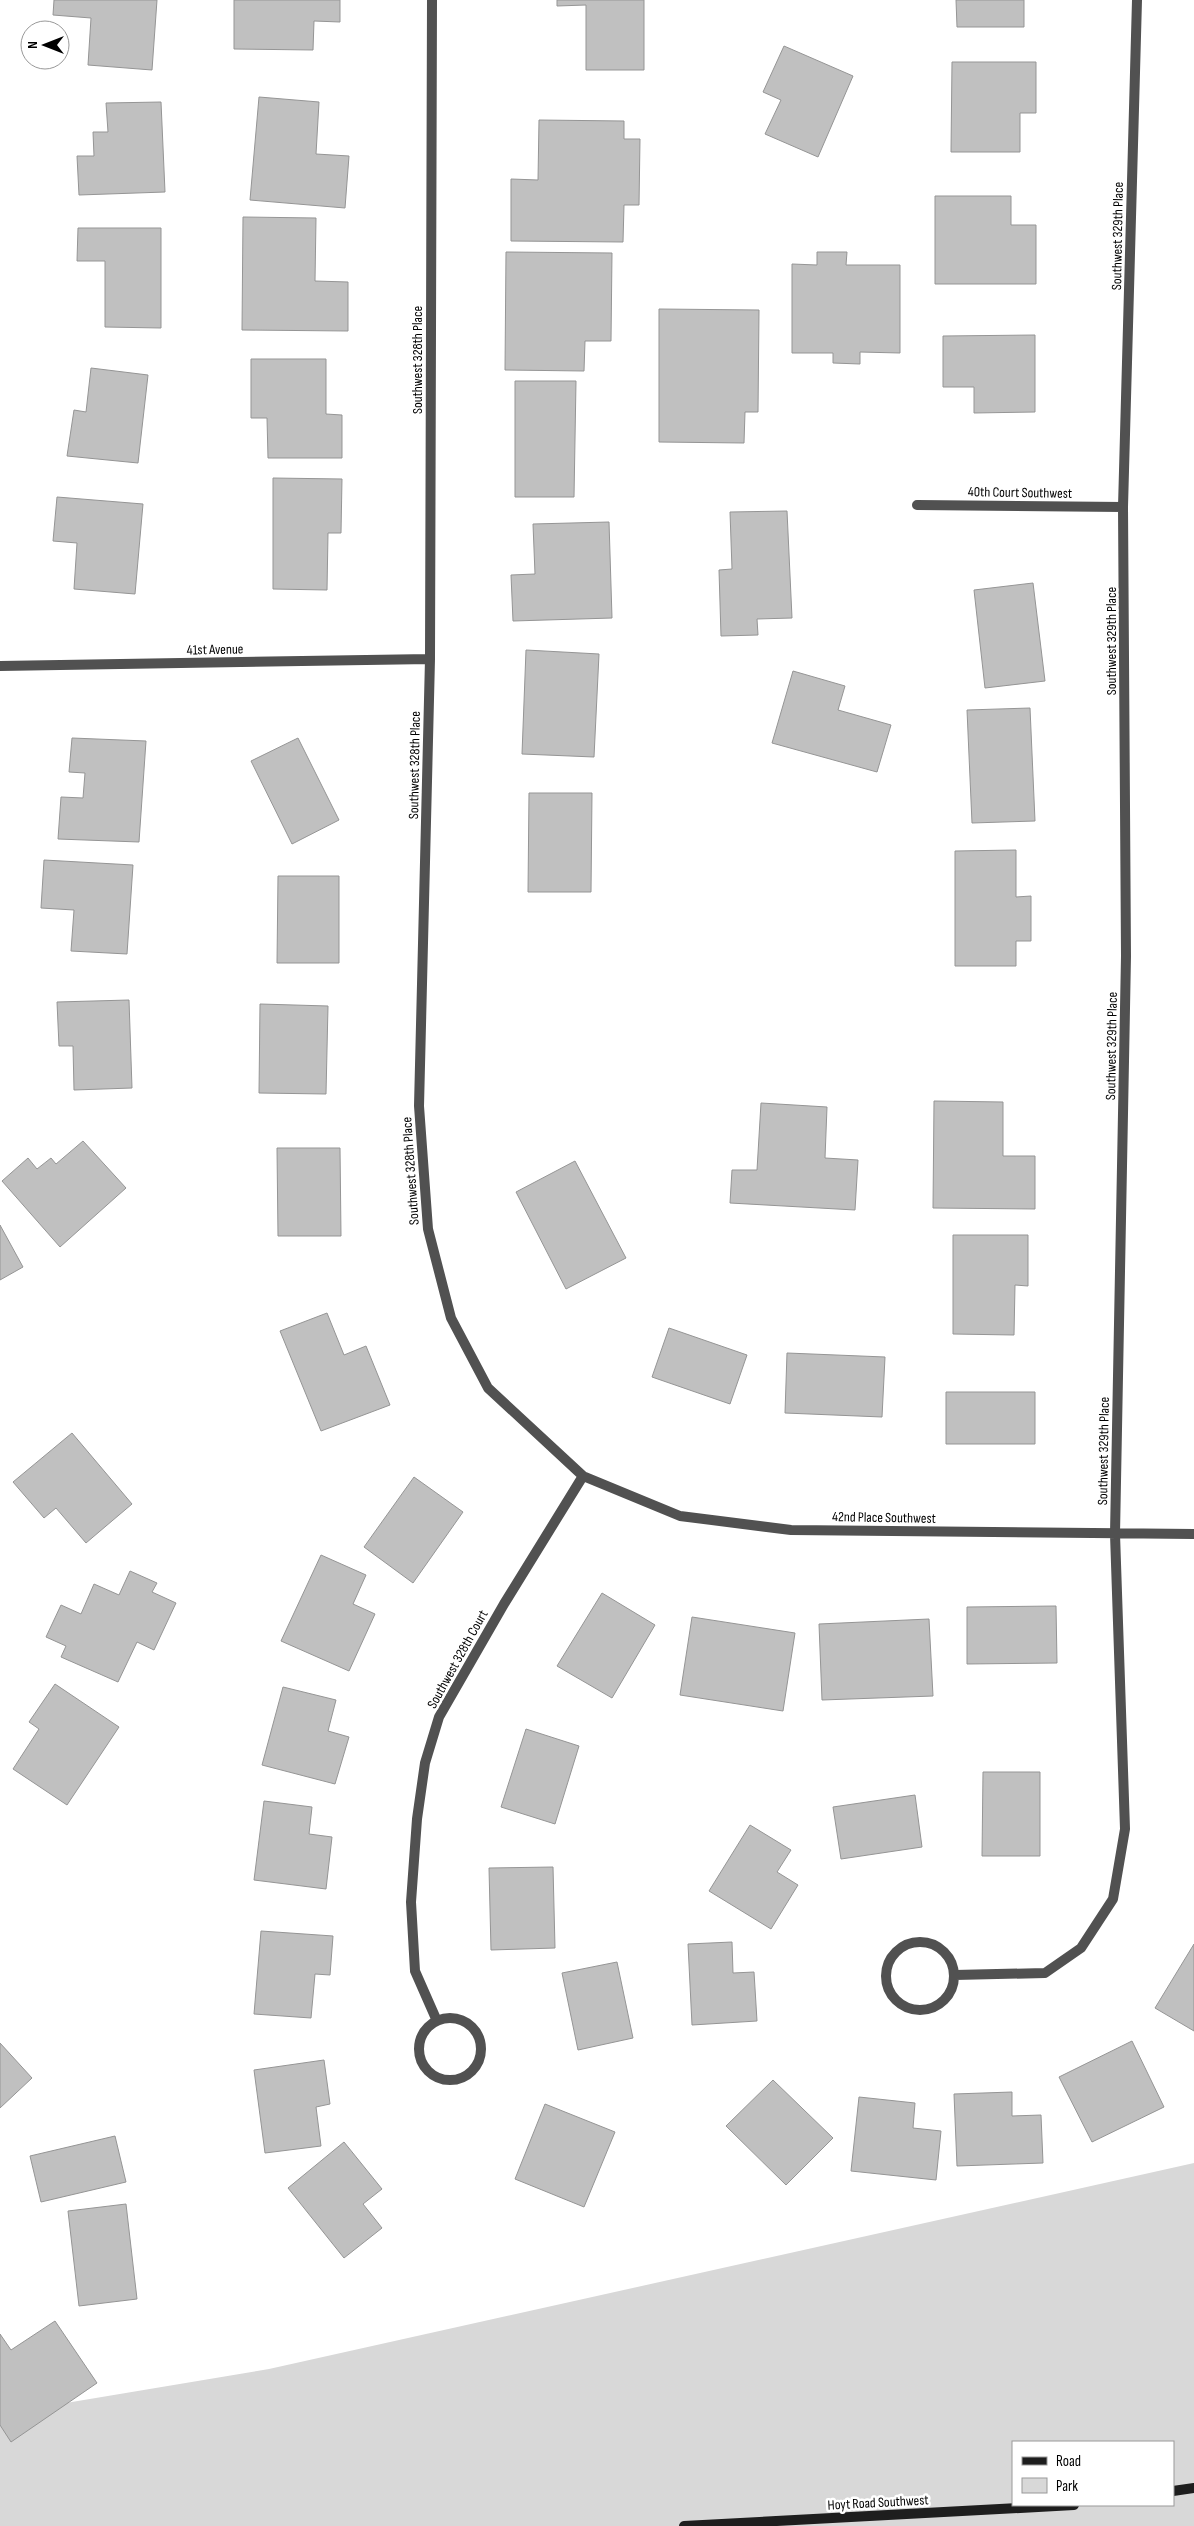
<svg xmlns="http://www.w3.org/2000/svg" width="1194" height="2526" font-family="'Sofia Sans Condensed',sans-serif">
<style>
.green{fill:#d8d8d8;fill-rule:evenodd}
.building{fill:#c0c0c0;stroke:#959595}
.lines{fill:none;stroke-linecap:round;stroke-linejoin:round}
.street{stroke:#515151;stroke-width:10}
.secondary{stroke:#1e1e1e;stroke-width:10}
.labels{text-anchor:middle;stroke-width:5;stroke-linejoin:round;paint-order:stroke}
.street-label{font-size:14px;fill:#000;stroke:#fff}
</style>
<rect width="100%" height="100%" fill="#fff"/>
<path class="green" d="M1194 2163V2526H0V2414L269 2369ZM1013 2442H1173V2505H1013Z"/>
<path class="building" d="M54 0H157L152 70 88 65 91 18 53 15Z
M234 0H340V22L314 21 313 50 234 49Z
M557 0H644V70H586V5L557 6Z
M956 0H1024V27H957Z
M784 46 853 76 818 157 765 134 781 100 763 92Z
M952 62H1036V113H1020V152H951Z
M259 97 319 102 316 154 349 156 345 208 250 200Z
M161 102 165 192 79 195 77 156H94L93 132H108L106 103Z
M539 120 624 121V139H640L639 205H624L623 242 511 241V179L538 180Z
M935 196H1011V225H1036V284H935Z
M243 217 316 218 315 281 348 282V331L242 330Z
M78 228H161V328L105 327V261H77Z
M506 252 612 253 611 341H585L584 371 505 370Z
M817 252H847L846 265H900V353L860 352V364L833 363V353H792V264L817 265Z
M659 309 759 310 758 412H745L744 443 659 442Z
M1035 335V412L974 413V387H943V336Z
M251 359H326V414L342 415V458H268L267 418H251Z
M91 368 148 375 138 463 67 456 74 410 86 412Z
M515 381H576L574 497H515Z
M273 478 342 479 341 533H328L327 590 273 589Z
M57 497 143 504 135 594 74 589 77 543 53 541Z
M787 511 792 618 757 619 758 635 721 636 719 570 732 569 730 512Z
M609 522 612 618 513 621 511 575 535 574 533 524Z
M1033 583 1045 681 985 688 974 590Z
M526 650 599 654 594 757 522 754Z
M793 671 845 686 838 710 891 725 877 772 772 743Z
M1030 708 1035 821 972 823 967 710Z
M72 738 146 741 139 842 58 839 61 797 83 798 85 773 69 772Z
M298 738 339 820 292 844 251 761Z
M529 793H592L591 892H528Z
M1016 850V897L1031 896V941H1016V966H955V851Z
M44 860 133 865 127 954 71 951 74 910 41 908Z
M278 876H339V963H277Z
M129 1000 132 1088 74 1090 73 1046H59L57 1002Z
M260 1004 328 1006 326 1094 259 1093Z
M934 1101 1003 1102V1156H1035V1209L933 1208Z
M761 1103 827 1107 825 1158 858 1160 855 1210 730 1203 732 1170H757Z
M83 1141 126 1188 60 1247 2 1181 28 1158 37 1169 51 1158 56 1164Z
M277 1148H340L341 1236H278Z
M575 1161 626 1258 566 1289 516 1192Z
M0 1225 23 1267 0 1280Z
M953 1235H1028V1286L1015 1285 1014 1335 953 1334Z
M327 1313 344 1355 366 1346 390 1405 321 1431 280 1331Z
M669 1328 747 1355 730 1404 652 1377Z
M787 1353 885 1357 882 1417 785 1413Z
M946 1392H1035V1444H946Z
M72 1433 132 1504 86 1543 56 1508 44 1518 13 1482Z
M414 1477 463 1512 413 1583 364 1547Z
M321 1555 366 1575 353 1604 375 1614 349 1671 281 1641Z
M130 1571 157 1583 152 1592 176 1603 154 1650 137 1642 118 1682 61 1657 66 1646 46 1637 61 1605 81 1614 94 1584 119 1595Z
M602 1593 655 1625 612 1698 557 1666Z
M1056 1606 1057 1663 967 1664V1607Z
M692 1617 795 1633 783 1711 680 1695Z
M929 1619 933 1696 822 1700 819 1624Z
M55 1684 119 1727 67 1805 13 1769 39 1729 29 1722Z
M283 1687 336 1700 328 1731 349 1737 335 1784 262 1765Z
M526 1729 579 1746 555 1824 501 1807Z
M983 1772H1040V1856H982Z
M915 1795 922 1847 841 1859 833 1807Z
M264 1801 312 1807 309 1834 332 1837 326 1889 254 1880Z
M750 1825 791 1850 777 1872 798 1885 771 1929 709 1891Z
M553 1867 555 1948 491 1950 489 1868Z
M261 1931 333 1936 330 1975 315 1974 311 2018 254 2014Z
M732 1942 733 1973 754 1972 757 2021 692 2025 688 1944Z
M1194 1944V2031L1155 2008Z
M617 1962 633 2038 578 2050 562 1973Z
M1132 2041 1164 2107 1092 2142 1059 2077Z
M0 2043 32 2078 0 2108Z
M324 2060 330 2104 316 2107 321 2146 265 2153 254 2070Z
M773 2080 833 2138 786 2185 726 2126Z
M1012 2092V2116L1041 2115 1043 2163 957 2166 954 2094Z
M859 2097 915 2103 913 2128 941 2131 936 2180 851 2171Z
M545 2104 615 2132 584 2207 515 2179Z
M115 2136 126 2182 41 2202 30 2156Z
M344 2142 382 2189 363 2204 382 2228 344 2258 288 2188Z
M126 2204 137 2299 79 2306 68 2211Z
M55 2321 97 2383 11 2442 0 2425V2334L11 2350Z"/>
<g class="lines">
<path class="street" d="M432 0 430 659 419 1106 428 1229 451 1318 488 1388 583 1476 680 1516 791 1530 1194 1534
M917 505 1123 507
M0 666 430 659
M886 1976a34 34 0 1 1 68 0a34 34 0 1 1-68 0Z
M955 1975 1045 1973 1081 1948 1113 1899 1125 1829 1115 1534 1126 956 1123 507 1137 0
M419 2049a31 31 0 1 1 62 0a31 31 0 1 1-62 0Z
M437 2021 415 1971 411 1902 417 1819 425 1763 439 1717 504 1604 583 1476"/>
<path class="secondary" d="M1173 2491 1194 2488
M684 2526 1074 2505"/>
</g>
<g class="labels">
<g class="street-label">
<text transform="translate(1117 236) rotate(-89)" y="5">Southwest 329th Place</text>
<text transform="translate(417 360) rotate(-90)" y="5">Southwest 328th Place</text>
<text transform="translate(1020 492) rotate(1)" y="5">40th Court Southwest</text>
<text transform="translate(1111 641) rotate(-90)" y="5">Southwest 329th Place</text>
<text transform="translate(215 649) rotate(-1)" y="5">41st Avenue</text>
<text transform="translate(414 765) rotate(-89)" y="5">Southwest 328th Place</text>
<text transform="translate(1111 1046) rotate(-89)" y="5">Southwest 329th Place</text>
<text transform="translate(410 1171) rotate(-94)" y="5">Southwest 328th Place</text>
<text transform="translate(1103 1451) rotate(-89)" y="5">Southwest 329th Place</text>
<text transform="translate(884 1517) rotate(1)" y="5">42nd Place Southwest</text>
<text transform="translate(457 1659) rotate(-61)" y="5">Southwest 328th Court</text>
<text transform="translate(878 2502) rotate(-3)" y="5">Hoyt Road Southwest</text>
</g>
</g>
<rect x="1012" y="2441" width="162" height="65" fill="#ffffff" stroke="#999999"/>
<rect x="1022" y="2457" width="25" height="8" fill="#1e1e1e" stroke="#999999"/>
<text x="1056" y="2466" font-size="15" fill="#000000">Road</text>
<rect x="1022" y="2478" width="25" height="15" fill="#d8d8d8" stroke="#999999"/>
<text x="1056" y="2491" font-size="15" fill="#000000">Park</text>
<g transform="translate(45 45) rotate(270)"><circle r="24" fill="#ffffff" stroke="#999999"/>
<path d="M0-4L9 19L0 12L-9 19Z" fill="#000000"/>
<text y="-8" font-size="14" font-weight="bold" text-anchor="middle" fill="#000000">N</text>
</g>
</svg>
